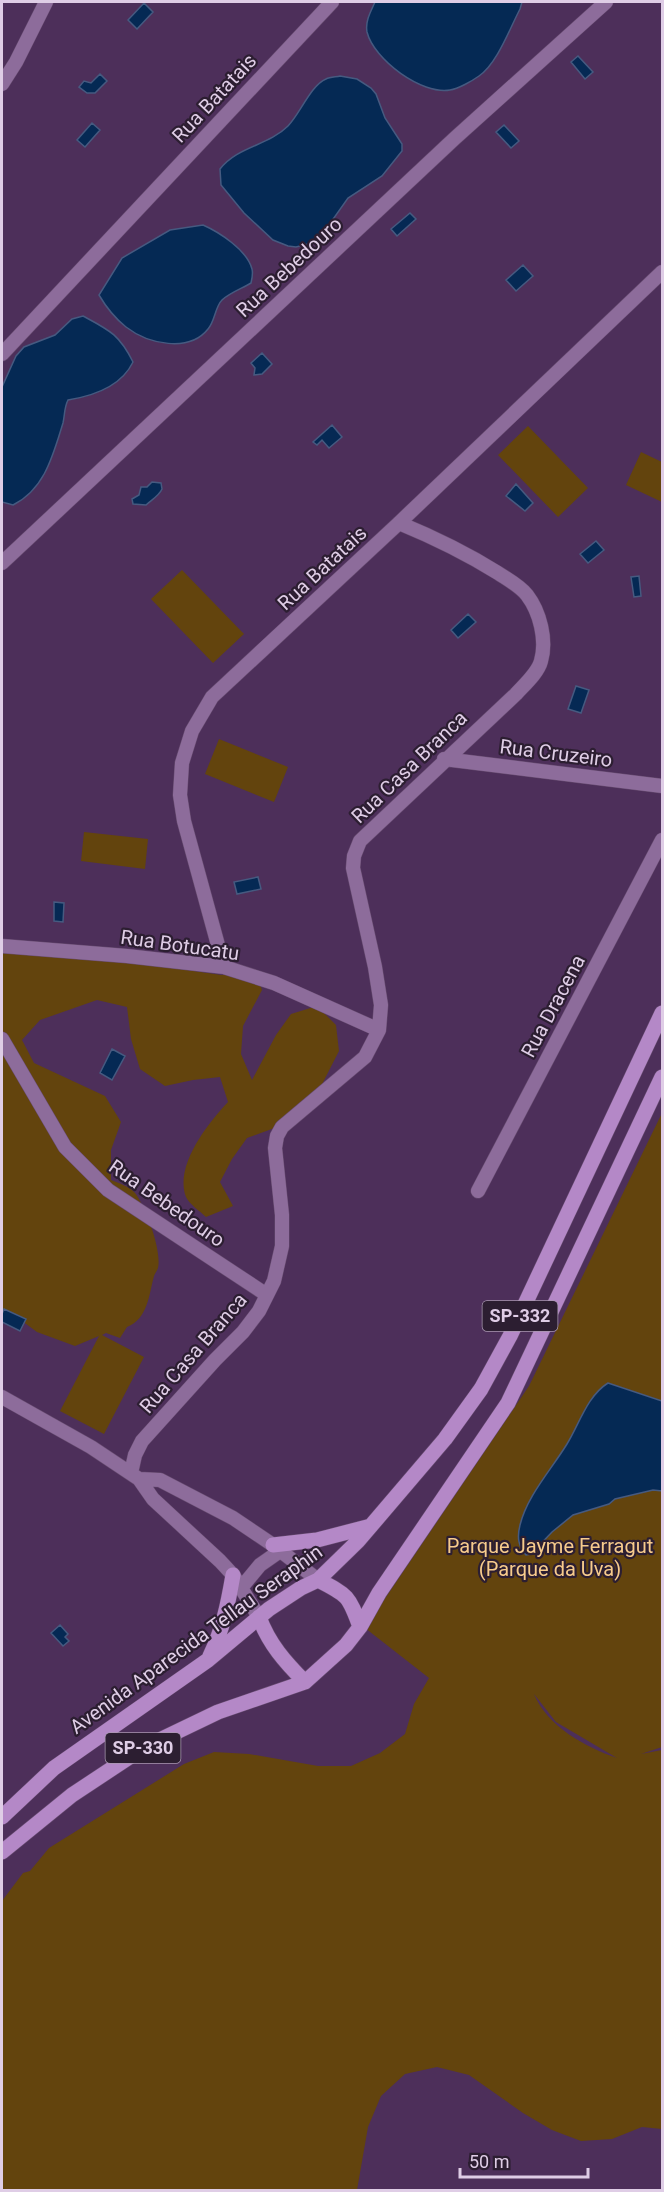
<svg xmlns="http://www.w3.org/2000/svg" width="664" height="2192" font-family="Roboto,sans-serif">
<style>
.green{fill:#63440d;fill-rule:evenodd}
.water{fill:#052954;stroke:#465a80;stroke-width:1.5}
.lines{fill:none;stroke-linecap:round;stroke-linejoin:round}
.street-casing{stroke:#674c70;stroke-width:15}
.primary-casing{stroke:#674c70;stroke-width:16}
.street{stroke:#8d6c9b;stroke-width:14}
.primary{stroke:#b488c7;stroke-width:15}
.labels{text-anchor:middle;stroke-width:4.5;stroke-linejoin:round;paint-order:stroke}
.shield{fill:#2c1e31;stroke:#a998b0;stroke-width:1.5}
.shield-label{font-size:18px;font-weight:bold;fill:#dfcde6}
.street-label{font-size:20px;fill:#dfcde6;stroke:#2c1e31}
.park-label{font-size:20px;fill:#f7cb8c;stroke:#2c1e31}
</style>
<rect width="100%" height="100%" fill="#4d2f5a"/>
<path class="green" d="M528 426 588 488 558 517 498 455Z
M641 452 662 462V502L626 485Z
M182 570 244 634 213 663 151 599Z
M219 739 288 767 274 802 205 774Z
M84 832 148 839 145 869 81 861Z
M2 953H48L126 961 221 975 252 972 255 969 262 990 243 1026 241 1054 252 1080 276 1035 291 1014 317 1006 336 1025 339 1051 315 1098 299 1119 247 1138 232 1159 220 1182 233 1206 206 1217C200 1211 189 1204 186 1197 174 1166 208 1123 228 1102L220 1077 193 1080 165 1086 140 1069 131 1039 127 1007 97 1000 40 1020 22 1040 34 1063 105 1096 121 1122 111 1150V1180C119 1183 130 1187 135 1193 146 1207 162 1251 158 1268 157 1271 155 1273 154 1276 149 1294 148 1319 127 1327L120 1338 106 1333 102 1335 144 1357 104 1434 60 1411 99 1336 75 1346 37 1332 18 1318 2 1311Z
M662 1113V1747L641 1754 662 1750V2129L642 2127 612 2139 581 2141 552 2130 523 2113 469 2075 437 2067 405 2074 381 2096 368 2127 357 2190H2V1901L23 1873 30 1871 49 1848 184 1764 214 1752 249 1754 318 1766H351L380 1753 405 1734 414 1704 429 1678 365 1628 529 1386ZM534 1694 556 1722 617 1758C585 1747 547 1726 534 1694Z"/>
<path class="water" d="M375 2H522L520 9C510 28 497 64 479 76 472 81 458 89 450 90 422 95 374 60 367 32 365 21 371 11 375 2Z
M144 3 153 12 137 29 128 20Z
M578 56 593 72 585 79 571 62Z
M100 74 107 81 95 93H87L79 87 84 81 91 83Z
M340 76 357 79 371 88 376 94 385 118 402 144V151L382 176 348 198 324 232 312 243 296 247 288 246 273 240 244 213 221 185 220 169C238 146 268 146 288 126 300 114 311 85 326 79 330 77 336 77 340 76Z
M92 123 100 130 85 147 77 140Z
M504 125 519 141 511 148 496 132Z
M410 213 416 219 397 236 391 229Z
M203 225C219 232 247 250 252 269 253 273 252 279 251 283 243 288 229 293 222 300 215 307 215 321 208 329 189 353 148 344 126 327 116 319 106 307 99 295L122 258 170 230Z
M523 265 533 276 516 291 506 280Z
M83 316C109 330 119 334 133 362 121 387 93 396 68 400 64 408 65 414 63 423 53 455 45 489 13 505L2 502V387L16 356 24 347 55 335 72 319Z
M262 353 272 364 262 374 254 375 255 368 251 363Z
M332 425 342 437 329 448 322 440 317 445 313 442Z
M152 482 161 483 162 489C159 496 151 500 146 505L133 504 132 499 139 495 141 487H147Z
M516 484 533 503 525 511 506 496Z
M596 541 604 550 588 563 580 554Z
M639 576 641 596 634 597 631 577Z
M468 614 476 622 458 638 451 630Z
M576 686 589 690 581 713 568 709Z
M258 877 261 889 237 894 234 882Z
M54 902 64 903 63 922 54 921Z
M112 1049 125 1056 112 1080 100 1073Z
M4 1309 26 1319 20 1331 2 1322V1314Z
M608 1383 662 1401V1491L653 1490 615 1499 609 1504 573 1515 552 1532 531 1554 526 1555C518 1546 517 1537 520 1525 527 1496 551 1470 567 1444 579 1425 587 1396 608 1383Z
M60 1625 68 1634 65 1637 69 1641 63 1646 51 1633Z"/>
<g class="lines">
<defs>
<path id="street" d="M2 84 16 62 46 2
M2 354 332 2
M2 563 454 139 606 2
M444 759 662 786
M2 946 127 956 224 967 274 983 379 1030
M224 967 184 821 180 795 182 763 192 731 212 697 399 523 662 272
M2 1039 65 1147 108 1190 267 1295
M478 1191 662 840
M2 1397 91 1447 139 1479 153 1499 220 1561 233 1575 259 1617
M131 1473 135 1455 142 1441 215 1360 243 1332 259 1311 274 1281 282 1246V1215L275 1148 277 1136 282 1127 365 1057 379 1030 381 1005 375 967 353 868 354 856 360 841 516 694C524 685 538 673 541 661 547 640 540 612 527 595 520 586 507 579 498 573 466 553 433 537 399 523
M139 1479 160 1480 233 1518 273 1545 318 1580
M241 1588 260 1565 280 1551"/>
<path id="primary" d="M273 1545 317 1540 371 1526
M318 1580C348 1595 349 1596 360 1627
M259 1617C269 1644 285 1662 305 1682
M210 1656C223 1629 228 1604 233 1575
M2 1817 54 1768 208 1660 269 1609 301 1588 318 1580 358 1541 445 1439 481 1389 510 1336 662 1013
M2 1852 72 1795 143 1748 218 1712 305 1682 346 1645 360 1627 379 1593 508 1403 662 1077"/>
</defs>
<use href="#street" class="street-casing"/>
<use href="#primary" class="primary-casing"/>
<use href="#street" class="street"/>
<use href="#primary" class="primary"/>
</g>
<g class="labels">
<g class="shield">
<rect x="482.5" y="1301" width="75" height="30" rx="4.5"/>
<rect x="105.5" y="1733" width="75" height="30" rx="4.5"/>
</g>
<g class="shield-label">
<text x="520" y="1322">SP-332</text>
<text x="143" y="1754">SP-330</text>
</g>
<g class="street-label">
<text transform="translate(214 98) rotate(-47)" y="7">Rua Batatais</text>
<text transform="translate(289 267) rotate(-43)" y="7">Rua Bebedouro</text>
<text transform="translate(322 568) rotate(-43)" y="7">Rua Batatais</text>
<text transform="translate(556 753) rotate(7)" y="7">Rua Cruzeiro</text>
<text transform="translate(409 767) rotate(-44)" y="7">Rua Casa Branca</text>
<text transform="translate(180 945) rotate(8)" y="7">Rua Botucatu</text>
<text transform="translate(553 1006) rotate(-62)" y="7">Rua Dracena</text>
<text transform="translate(167 1203) rotate(35)" y="7">Rua Bebedouro</text>
<text transform="translate(193 1353) rotate(-49)" y="7">Rua Casa Branca</text>
<text transform="translate(196 1639) rotate(-36)" y="7">Avenida Aparecida Tellau Seraphin</text>
</g>
<g class="park-label">
<text x="550" y="1553">Parque Jayme Ferragut<tspan x="550" dy="23">(Parque da Uva)</tspan></text>
</g>
</g>
<rect width="664" height="2192" fill="none" stroke="#dfcde6" stroke-width="6"/>
<path d="M460 2168v9h128v-9" fill="none" stroke="#dfcde6" stroke-width="3"/>
<text x="469" y="2168" font-size="18" fill="#dfcde6" stroke="#2c1e31" stroke-width="4.5" paint-order="stroke">50 m</text>
</svg>
